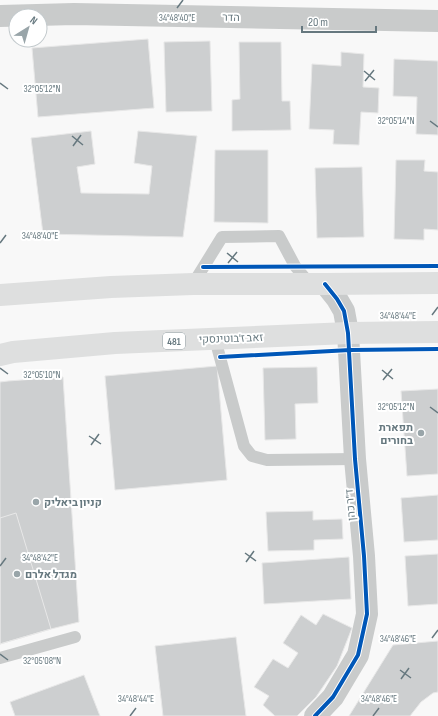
<svg xmlns="http://www.w3.org/2000/svg" width="438" height="716" font-family="'Sofia Sans Condensed',Heebo,sans-serif">
<style>
.building{fill:#cdcfd0;stroke:#e8e8e8}
.lines{fill:none;stroke-linecap:round;stroke-linejoin:round}
.lane{stroke:#c9cbcb;stroke-width:12}
.street{stroke:#c9cbcb;stroke-width:22}
.primary{stroke:#dedfdf;stroke-width:22}
.cycleway-casing{stroke:#fff;stroke-width:6}
.cycleway{stroke:#0057b8;stroke-width:4}
.ticks{fill:none;stroke:#66787f;stroke-width:1.5}
.poi-dot{fill:#99a5a9;stroke:#fff;stroke-width:1.5}
.labels{text-anchor:middle;stroke-width:4;stroke-linejoin:round;paint-order:stroke}
.shield{fill:#fff;stroke:#94a0a5;stroke-width:1}
.shield-label{font-size:10px;font-weight:bold;fill:#66787f}
.street-label{font-size:11px;fill:#66787f;stroke:#fff}
.poi-label{font-size:11px;font-weight:bold;fill:#66787f;stroke:#fff;text-anchor:start}
.ticks-label{font-size:10px;text-anchor:middle;fill:#66787f;stroke:#fff;stroke-width:4;stroke-linejoin:round;paint-order:stroke}
</style>
<rect width="100%" height="100%" fill="#f8f8f8"/>
<path class="building" d="M148 39 154 108 38 117 32 48Z
M210 41 212 111 166 112 164 42Z
M239 42H281L282 101H290L291 130 232 131V100L240 99Z
M341 52 364 54 363 87 379 88 378 113 361 112 359 145 333 144 334 130 309 129 312 64 341 66Z
M394 59 438 61V135L416 134 417 97 393 96Z
M91 131 95 164 77 167 81 193 149 194 152 166 134 163 138 131 197 136 183 237 43 234 31 138Z
M215 150H268V223L214 222Z
M396 160H425L424 171 438 172V230L424 229V240L394 239Z
M362 167 364 237 317 238 315 168Z
M217 366 227 480 115 490 105 376Z
M317 367 318 403 295 404 296 439 265 440 263 368Z
M63 377 79 622 51 629 0 644V382L8 381Z
M438 389V474L407 476 401 391Z
M438 495V540L404 542 401 498Z
M313 511V520L342 519 343 539 314 540V550L268 551 266 512Z
M16 513 51 629 0 644V518Z
M438 554V604L408 606 405 556Z
M349 557 351 599 264 604 262 563Z
M323 614 352 628 337 666 316 697 297 716H275L263 705 269 696 254 687 273 659 288 668 298 653 283 643 301 615 316 625Z
M236 637 246 716H163L155 646Z
M438 641V692L433 693 421 702 410 716H349L393 645Z
M84 675 100 716H15L10 702Z"/>
<g class="lines">
<path class="lane" d="M193 284 222 237 279 236 295 266 310 284
M215 339 244 446 252 456 267 460 355 459
M0 658 75 637"/>
<path class="street" d="M0 16 74 14 438 21
M315 716 333 697 358 655 367 614 364 556 355 459 348 333 344 311 337 299 325 284"/>
<path class="primary" d="M0 295 111 287 193 284H325L438 283
M0 355 13 352 115 343 348 333 438 332"/>
<defs>
<path id="cycleway" d="M203 267 438 266
M220 357 350 350 438 349
M315 716 333 697 358 655 367 614 364 556 355 459 348 333 344 311 337 299 325 284"/>
</defs>
<use href="#cycleway" class="cycleway-casing"/>
<use href="#cycleway" class="cycleway"/>
</g>
<path class="ticks" d="M177 8 183 0M364 71 375 80M365 81 374 70M0 83 8 89M430 121 438 127M72 136 83 145M73 146 81 135M0 243 6 235M227 253 238 262M228 263 237 252M432 315 438 307M0 368 8 374M382 370 393 379M383 380 392 369M430 407 438 413M89 436 101 444M91 445 99 434M245 553 256 561M246 562 254 551M0 566 6 558M432 638 438 630M0 654 8 660M400 670 411 678M401 679 409 668M130 716 136 708M373 716 379 708"/>
<g class="poi-dot">
<circle cx="421" cy="433" r="4"/>
<circle cx="36" cy="502" r="4"/>
<circle cx="17" cy="574" r="4"/>
</g>
<g class="labels">
<rect class="shield" x="163" y="333" width="22" height="16" rx="3"/>
<g class="shield-label">
<text x="174" y="345">481</text>
</g>
<g class="street-label">
<text transform="translate(231 17) rotate(1)" y="4">הדר</text>
<text transform="translate(231 338) rotate(-2)" y="4">זאב ז'בוטינסקי</text>
<text transform="translate(350 505) rotate(-95)" y="4">ד"ר כהן</text>
</g>
<g class="poi-label">
<text x="413" y="431" text-anchor="end">תפארת<tspan x="413" dy="13">בחורים</tspan></text>
<text x="44" y="506">קניון ביאליק</text>
<text x="25" y="578">מגדל אלרם</text>
</g>
</g>
<g class="ticks-label">
<text x="177" y="21">34°48'40"E</text>
<text x="42" y="92">32°05'12"N</text>
<text x="396" y="124">32°05'14"N</text>
<text x="40" y="239">34°48'40"E</text>
<text x="398" y="319">34°48'44"E</text>
<text x="42" y="378">32°05'10"N</text>
<text x="396" y="410">32°05'12"N</text>
<text x="40" y="561">34°48'42"E</text>
<text x="398" y="642">34°48'46"E</text>
<text x="42" y="664">32°05'08"N</text>
<text x="136" y="702">34°48'44"E</text>
<text x="379" y="702">34°48'46"E</text>
</g>
<g transform="translate(28 28) rotate(37)"><circle r="19" fill="#ffffff" stroke="#c2c9cc"/>
<path d="M0-3L7 15L0 10L-7 15Z" fill="#99a5a9"/>
<text y="-6" font-size="11" font-weight="bold" text-anchor="middle" fill="#66787f">N</text>
</g>
<path d="M302 26v6h74v-6" fill="none" stroke="#66787f" stroke-width="2"/>
<text x="308" y="26" font-size="12" fill="#66787f" stroke="#ffffff" stroke-width="3" paint-order="stroke">20 m</text>
</svg>
